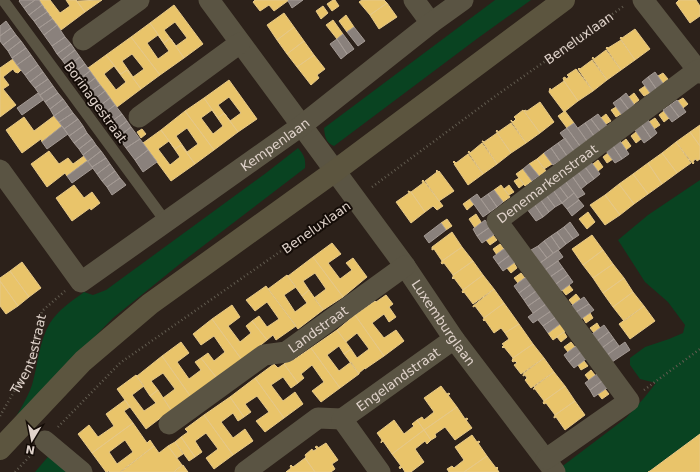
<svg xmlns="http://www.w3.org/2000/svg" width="700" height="472" font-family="'DejaVu Sans',sans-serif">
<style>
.green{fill:#094321}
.homes{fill:#e9c46a;stroke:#e6c887;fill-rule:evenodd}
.industry{fill:#8a817c;stroke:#a49a94}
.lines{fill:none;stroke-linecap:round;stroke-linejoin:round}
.path{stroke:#625c50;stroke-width:2.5;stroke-dasharray:1 3;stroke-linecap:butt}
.lane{stroke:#5a5443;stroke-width:11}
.street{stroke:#5a5443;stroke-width:21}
.secondary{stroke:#5c553f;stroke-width:22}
.labels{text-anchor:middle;stroke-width:4;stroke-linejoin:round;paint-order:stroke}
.street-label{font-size:13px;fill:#e0d3cb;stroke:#140c07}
</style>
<rect width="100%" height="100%" fill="#2c211a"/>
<path class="green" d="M495 0H531L478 38 334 146C325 142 325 136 324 128Z
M298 148C304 155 306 159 305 168L186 259 113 318 54 378 12 424C19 411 27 399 32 385 38 365 39 341 50 323 58 310 72 301 84 292L93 295 106 290 266 173Z
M700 180V434L648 472H563L560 468 626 418 644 398 656 383 640 379 630 365V358L645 347 669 339 683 333 685 325 668 302 645 282 618 240 648 215Z
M52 452 76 472H35Z"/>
<path class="homes" d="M39 0H50L60 13 70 6 66 0H76L85 12 61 30Z
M76 0 77 1 102 0 85 12Z
M255 0H289L274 11 269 5 260 11 253 2Z
M333 0H335L339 6 332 11 327 4Z
M362 0H384L387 3 370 15 359 2Z
M679 0H696L700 6V16L690 23 676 3Z
M387 3 397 17 379 29 370 15Z
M174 5 203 44 184 58 170 38 164 43 150 23ZM175 22 187 38 176 46 164 30Z
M323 6 328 13 321 19 316 11Z
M284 13 294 27 277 40 267 25Z
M346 15 354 27 347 32 339 21Z
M333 20 343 34 337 39 326 25Z
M150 23 164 43 170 38 184 58 160 75 131 37ZM158 35 169 51 158 59 147 43Z
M294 27 304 41 287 54 277 40Z
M635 29 650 49 635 60 620 38 621 37 622 38Z
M131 37 160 75 141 89 127 70 121 74 106 55ZM132 54 144 69 133 77 122 61Z
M621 40 635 60 621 70 606 48 607 47 608 48Z
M304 41 314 55 297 67 287 54Z
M606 50 621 70 607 80 592 58 593 57 594 59Z
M106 55 121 74 127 70 141 89 117 107 88 68ZM114 66 126 82 116 90 104 74Z
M314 55 325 69 317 75 319 78 311 85 297 67Z
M13 59 21 70 18 73 15 72 13 69 3 77 9 85 3 89 16 105 0 117V68Z
M592 60 607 80 593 91 578 69 579 68 580 69Z
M576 69 593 91 578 101 564 81 563 78 565 77 566 79 569 77 567 75Z
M663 73 668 79 663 83 658 76Z
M229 80 257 119 238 132 224 113 218 118 204 98ZM229 97 241 113 230 121 218 105Z
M564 81 578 101 564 112 549 92 550 88 551 90Z
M645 86 650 93 644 96 639 90Z
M634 93 639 100 634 104 629 97Z
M204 98 218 118 224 113 238 132 214 150 185 111ZM212 110 223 126 213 134 201 118Z
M683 98 688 104 683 108 678 101Z
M540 102 554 122 540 133 524 111 525 110 527 111Z
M616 107 621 114 616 117 611 110Z
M523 110 540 133 526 143 511 121V120L513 122 516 119 514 117Z
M185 111 214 150 195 164 181 145 175 149 161 130ZM187 128 198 144 187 152 176 136Z
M565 111 574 123 567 128 558 116Z
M664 111 669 118 664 122 659 115Z
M606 114 611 121 606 124 601 118Z
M54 116 62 126 42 142 41 139 22 153 6 130 24 117 34 131Z
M655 118 660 125 654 129 649 122Z
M511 123 526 143 511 153 496 131 497 130 498 132Z
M700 125V146L690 132Z
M142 129 146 134 141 138 137 132Z
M161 130 175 149 181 145 195 164 171 181 143 143ZM169 141 180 157 170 165 158 149Z
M636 132 641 139 636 143 631 136Z
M690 132 700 146V159L697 161 696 159 693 161 694 163 693 164 676 142Z
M497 133 511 153 497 164 482 141H483L484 142Z
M626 139 631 146 626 150 621 143Z
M676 142 691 163 677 173 662 153Z
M482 143 497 164 483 174 468 152 469 151 470 153Z
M49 151 59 164 68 158 73 164 84 156 87 161 67 176 65 173 47 187 31 164Z
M544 153 552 164 544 169 537 159Z
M608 153 613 159 607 163 603 157Z
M662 153 677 173 662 184 648 163Z
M468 154 483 174 468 185 454 164H455L453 162 454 161 456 163Z
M537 159 546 171 539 176 529 164Z
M598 160 603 167 598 171 593 164Z
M648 163 662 184 648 194 633 174Z
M523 169 532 181 525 186 516 174Z
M437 170 438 172 439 171 454 191 439 201 425 181 437 172 436 171Z
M633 174 648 194 634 204 619 184Z
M519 178 524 184 519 188 514 181Z
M423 180 443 206 437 210 433 206 425 212 411 192 423 183 422 181Z
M619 184 634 204 620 215 605 195Z
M74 185 84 198 92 192 100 203 91 210 90 208 72 221 56 198Z
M501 185 510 197 503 202 494 190Z
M509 185 514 192 509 195 504 189Z
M408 191 411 192 425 212 411 223 396 202 409 193Z
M605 195 620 215 605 225 590 205Z
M470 199 474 204 467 210 463 204Z
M588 212 595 222 587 229 579 219Z
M476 214 481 222 475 228 469 219Z
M447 219 452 226 446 230 441 223Z
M452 232 462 247 442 261 434 249 432 250V247Z
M493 235 497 240 490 245 486 240Z
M592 235 603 250 583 265 572 249Z
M332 243 341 254 328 263 340 279 352 270 346 263 353 258 367 277 343 297 313 257Z
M500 244 504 249 497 255 493 249Z
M462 247 473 261 453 275 444 263 442 264 441 263 442 261Z
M603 250 613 264 593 278 583 265Z
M313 257 343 297 323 310 314 298 326 289 315 273 303 281 309 290 302 296 287 275 288 276Z
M473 261 483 275 463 290 454 278 453 279 452 278 453 277V275Z
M22 262 41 288 29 297 10 271Z
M514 263 517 268 511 273 507 268Z
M613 264 624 278 603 293 593 278Z
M10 271 29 297 18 306 0 281V278Z
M521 273 525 278 518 283 514 278Z
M287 275 296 287 284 295 295 312 307 303 302 296 309 290 323 310 298 329 268 289Z
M483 275 494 289 473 304 464 292 463 293 462 292 463 290Z
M624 278 633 292 613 307 603 293Z
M0 281 18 306 6 314 0 306Z
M569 285 573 290 566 295 562 290Z
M266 286 296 326 276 340 273 335 267 340 252 321 259 316 267 327 279 319 267 302 255 311 246 300Z
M494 289 504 303 484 318 475 306 473 307V306Z
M633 292 644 306 624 321 613 307Z
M576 294 580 299 573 305 569 300Z
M386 295 393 304 389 307 396 317 389 322 384 314 372 323 384 338 396 330 404 341 384 356 355 315 375 301 376 302Z
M504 303 519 324 505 333 501 328 494 333 485 320 484 321 483 320 484 318Z
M232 305 240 317 228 326 240 342 251 333 246 326 252 321 267 340 242 360 212 319Z
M644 306 655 321 630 339 619 324Z
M590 313 593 318 586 323 583 318Z
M355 315 384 356 365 369V368L359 373V374L344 354 351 349 357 358 369 349 357 333 346 342 337 330Z
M212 319 242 360 216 377 201 358 208 353 214 361 225 352 214 336 201 345 193 334Z
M597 323 600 328 594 333 590 328Z
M519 324 533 344 513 358 504 347 503 348 502 347 504 345 502 344 509 339 505 333Z
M560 324 565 331 553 340 548 333Z
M337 330 351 349 344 354 339 346 327 355 339 371 351 362 359 374 340 388 311 348Z
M564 332 567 337 561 342 557 337Z
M181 342 189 353 177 362 189 379 201 370 195 362 201 358 216 377 191 397 162 356Z
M571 342 575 347 568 352 564 347Z
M533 344 544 358 521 374 514 365 517 363 515 361 513 362 512 361 513 358Z
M311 348 340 388 321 402 312 391 324 382 312 365 301 374 304 378 298 383 284 364 290 359 292 361Z
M162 356 191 397 171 410 163 398 175 389 163 373 151 381 158 390 150 396 136 375 137 376Z
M544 358 554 372 531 388 525 380 527 378 525 375 523 376V375L524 373Z
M584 361 588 366 581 370 578 365Z
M274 364 278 368 284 364 298 383 291 388 283 377 271 385 283 401 295 392 303 404 284 418 255 378Z
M591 370 595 375 589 380 585 375Z
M554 372 565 386 544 401 535 389H533L535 388 534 387Z
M136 375 144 386 132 395 144 411 156 403 150 396 158 390 171 410 146 429 117 389Z
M255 378 284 418 265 432 256 421 269 412 257 396 245 404 251 412 244 417 230 397Z
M441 386 447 394 449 393 450 394 448 395 457 407 424 430 417 420 422 417 424 420 434 412 424 398Z
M565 386 575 401 555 415 546 403 544 404 543 403 544 401Z
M605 389 609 394 602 399 598 394Z
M230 397 244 417 238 421 233 413 221 422 233 438 245 429 253 441 233 455 204 415Z
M125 400 130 407 124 411 133 423 92 453 78 434 89 425 98 437 114 426 106 414Z
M575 401 585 415 565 430 556 417 554 418V417L555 415Z
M457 407 465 419 467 418 468 419 466 420 472 428 455 440 445 427 435 434 436 437 431 440 424 430Z
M204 415 233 455 214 469 206 458 218 449 206 433 195 441 202 452 195 457 181 437 188 432 185 429Z
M394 420 404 434 414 426 412 424 417 420 424 430 392 454 383 441 381 443V442L382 440 377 433Z
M133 423 147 443 150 440 154 446 120 472H110L109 471 106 472 92 453ZM125 440 133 452 117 464 109 452Z
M424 430 431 440 427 444 425 441 415 449 424 462 411 472H405L402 467 400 469 399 467 401 466 392 454Z
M700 434V472H648L650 471Z
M472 435 477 442 479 441 480 442 478 443 487 456 464 472H449L447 469 452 466 454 468 464 460 455 447Z
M181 437 195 457 189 461 175 442Z
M175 442 183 454 177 458 168 446Z
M326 443 338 460 332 464 335 469 331 472H315L305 458 306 457 305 455 312 449 313 451 317 449 315 447 317 446 318 448Z
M154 446 159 453 168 446 182 465 174 472H121Z
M487 456 496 468 497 467 498 468 497 469 499 472H464Z
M305 458 315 472H286L291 468 290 466 291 465 293 467Z
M183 465 188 472H174L177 469Z"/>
<path class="industry" d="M20 0H35L24 8 19 1Z
M35 0H39L42 5 29 15 24 8Z
M289 0H303L292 8 288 1Z
M42 5 47 12 34 21 29 15Z
M47 12 52 19 39 28 34 21Z
M52 19 57 25 44 35 39 28Z
M6 21 11 28 0 36V26Z
M57 25 65 37 52 46 44 35Z
M354 27 365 41 358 46 347 32Z
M11 28 16 35 3 45 0 41V36Z
M343 34 354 49 347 54 337 39Z
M16 35 21 41 8 51 3 45Z
M65 37 71 44 57 54 52 46Z
M337 39 347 54 341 59 330 44Z
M21 41 26 48 12 58 8 51Z
M71 44 75 50 62 60 57 54Z
M26 48 31 55 17 65 12 58Z
M75 50 80 57 67 67 62 60Z
M31 55 38 65 25 75 17 65Z
M80 57 85 64 72 74 67 67Z
M85 64 90 71 77 81 72 74Z
M38 65 43 72 30 82 25 75Z
M90 71 95 78 82 88 77 81Z
M43 72 48 79 35 88 30 82Z
M655 72 664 85 657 90 648 77Z
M648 77 657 90 651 94 642 82Z
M95 78 100 85 87 94 82 88Z
M48 79 53 86 40 95 35 88Z
M100 85 105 91 92 101 87 94Z
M53 86 58 93 45 102 40 95Z
M105 91 110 98 97 108 92 101Z
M38 93 43 100 22 115 17 108Z
M58 93 63 99 50 109 45 102Z
M626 93 635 106 629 110 620 98Z
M110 98 115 105 102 115 97 108Z
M620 98 629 110 622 115 613 103Z
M63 99 68 106 54 116 50 109Z
M677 100 686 112 679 117 670 105Z
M115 105 122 114 108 124 102 115Z
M670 105 679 117 672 122 663 110Z
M68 106 73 113 59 122 54 116Z
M73 113 78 119 64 129 59 122Z
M122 114 127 121 114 131 108 124Z
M598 114 607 126 600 131 591 119Z
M78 119 83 126 69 136 64 129Z
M591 119 600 131 594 136 585 123Z
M648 120 657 133 651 138 642 125Z
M127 121 131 127 118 137 114 131Z
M574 123 587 141 580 146 567 128Z
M585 123 594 136 587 141 578 128Z
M642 125 651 138 644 143 635 130Z
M62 126 68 134 47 149 42 142Z
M83 126 87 133 74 143 69 136Z
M131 127 140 139 126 148 118 137Z
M567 128 580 146 574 151 560 133Z
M87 133 92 139 79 149 74 143Z
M565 138 574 151 567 156 558 143Z
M92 139 96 145 83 155 79 149Z
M140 139 148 150 135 160 126 148Z
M620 141 629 154 622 159 613 146Z
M558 143 567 156 560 161 551 148Z
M96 145 101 151 88 161 83 155Z
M613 146 622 159 615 163 606 151Z
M551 148 560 161 553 165 544 153Z
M148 150 157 162 143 172 135 160Z
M101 151 106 158 92 167 88 161Z
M106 158 110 164 97 174 92 167Z
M87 161 93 168 72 183 67 176Z
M591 162 600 174 594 179 585 167Z
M110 164 115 171 102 181 97 174Z
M529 164 539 176 532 181 523 169Z
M585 167 594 179 587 184 578 172Z
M115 171 120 178 107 187 102 181Z
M578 172 587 184 581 189 572 176Z
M572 176 585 194 578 198 565 181Z
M120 178 126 185 112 195 107 187Z
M565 181 574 193 568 198 559 186Z
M559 186 568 198 562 203 553 190Z
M494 190 503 202 497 207 488 194Z
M553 190 562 203 555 207 546 195Z
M574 193 579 200 567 209 562 203Z
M477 194 490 212 483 217 470 199Z
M488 194 497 207 490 212 481 199Z
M546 195 555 207 549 212 540 199Z
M540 199 549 212 543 217 534 204Z
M579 200 584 206 572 216 567 209Z
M534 204 543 217 536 221 527 209Z
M485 220 490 227 477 236 473 229Z
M570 222 579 235 573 239 564 227Z
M441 223 446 230 429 243 424 236Z
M490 227 495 234 482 243 477 236Z
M564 227 573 239 566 244 557 232Z
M557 232 566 244 560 249 551 236Z
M551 236 560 249 553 253 544 241Z
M544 241 553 253 547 258 538 246Z
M538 246 547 258 540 263 531 250Z
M505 248 510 255 498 264 493 257Z
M558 250 563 257 545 270 540 263Z
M510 255 515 262 503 271 498 264Z
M558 261 563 268 550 277 545 270Z
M563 268 568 275 556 284 550 277Z
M568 275 573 282 561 291 556 284Z
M526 277 531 284 519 293 514 286Z
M531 284 536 291 524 300 519 293Z
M536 291 541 297 528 306 524 300Z
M541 297 546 304 533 313 528 306Z
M584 297 589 304 576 312 571 306Z
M546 304 551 311 533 323 528 317Z
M589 304 594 310 581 319 576 312Z
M551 311 556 317 543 326 538 320Z
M556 317 560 324 548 333 543 326Z
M604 325 609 332 597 341 592 334Z
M609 332 614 339 602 348 597 341Z
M614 339 619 346 607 355 602 348Z
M625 342 630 350 612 362 607 355Z
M576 346 581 352 569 362 564 355Z
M581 352 586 359 574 368 569 362Z
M597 374 602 381 590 390 585 383Z
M602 381 607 388 594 397 590 390Z"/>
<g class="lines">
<g class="path">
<path id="s1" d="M372 187 494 97 624 6"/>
<path d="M644 390 700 349"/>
<path id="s2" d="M0 416 30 364 42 311 65 291"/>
<path d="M58 427 120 363 340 210"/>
<path d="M15 472 31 455"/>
</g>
<path class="lane" d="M3 0 166 222"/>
<g class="street">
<path id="s3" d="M209 0 405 266 454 339 555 472"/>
<path d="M414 0 431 23"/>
<path d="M643 0 700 73"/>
<path d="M83 40 139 0"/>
<path d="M139 117 240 43"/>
<path id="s4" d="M0 170 81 282 301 126 431 23 463 0"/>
<path id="s5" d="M169 424 264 355 286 352 405 266"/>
<path d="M45 441 82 472"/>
<path id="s6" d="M546 459 629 401 497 221 698 70"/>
<path d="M245 472 318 418 342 419"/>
<path id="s7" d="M380 472 342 419 454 339"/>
</g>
<path class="secondary" d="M0 449 83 361 150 304 335 171 564 0"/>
</g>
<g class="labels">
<g class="street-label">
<text dy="5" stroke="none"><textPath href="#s1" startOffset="255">Beneluxlaan</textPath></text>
<text transform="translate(96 102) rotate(54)" y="5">Borinagestraat</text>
<text dy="5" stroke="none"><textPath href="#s4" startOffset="376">Kempenlaan</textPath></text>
<text dy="5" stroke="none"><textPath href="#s6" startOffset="387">Denemarkenstraat</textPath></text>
<text transform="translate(316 227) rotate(-35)" y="5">Beneluxlaan</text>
<text dy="5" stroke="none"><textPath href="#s3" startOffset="399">Luxemburglaan</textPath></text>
<text dy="5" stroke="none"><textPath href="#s5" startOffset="179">Landstraat</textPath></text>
<text dy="5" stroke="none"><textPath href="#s2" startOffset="69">Twentestraat</textPath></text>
<text dy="5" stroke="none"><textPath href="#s7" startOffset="134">Engelandstraat</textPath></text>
</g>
</g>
<g transform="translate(32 440) rotate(190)" stroke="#140c07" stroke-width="3" paint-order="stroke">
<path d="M0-3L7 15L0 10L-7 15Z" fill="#e0d3cb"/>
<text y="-6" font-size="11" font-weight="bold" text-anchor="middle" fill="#e0d3cb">N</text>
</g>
</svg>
